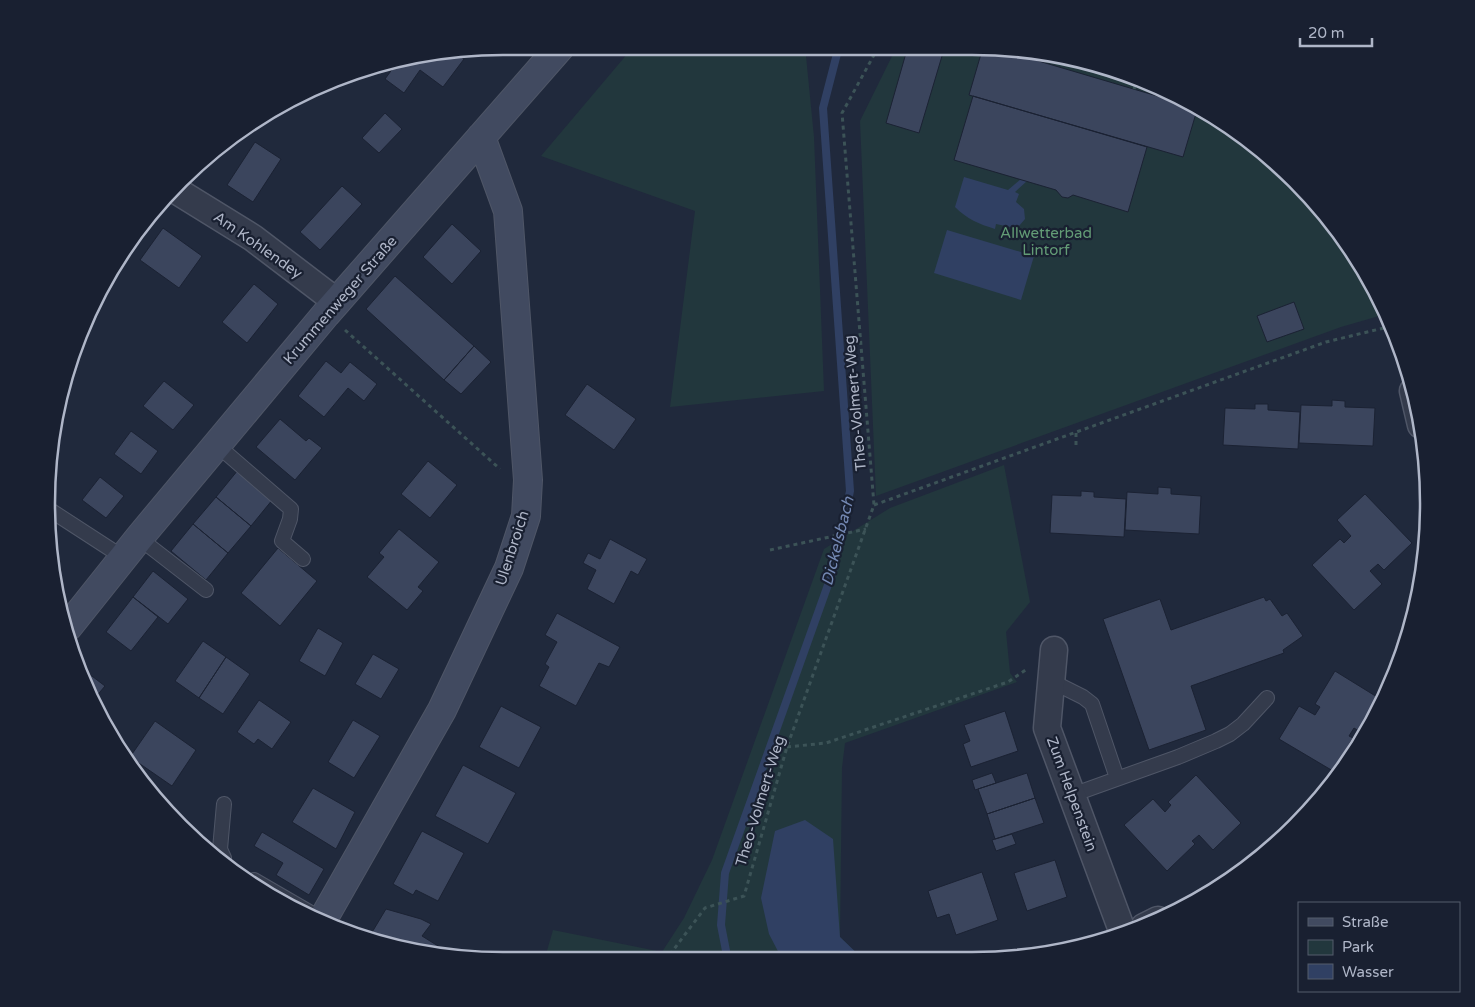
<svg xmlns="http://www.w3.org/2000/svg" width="1475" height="1007" font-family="'Varela Round',sans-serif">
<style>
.green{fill:#22373d}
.water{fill:#304063}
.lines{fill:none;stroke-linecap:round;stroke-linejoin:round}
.stream{stroke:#304063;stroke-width:8}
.building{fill:#3b455d;stroke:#1b2233}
.lane-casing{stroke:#4f5667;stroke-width:16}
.street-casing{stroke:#4f5667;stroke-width:29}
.secondary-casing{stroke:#4f5667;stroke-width:30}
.path{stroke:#3c5357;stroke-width:3;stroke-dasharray:4 4;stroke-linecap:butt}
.lane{stroke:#343b4c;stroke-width:14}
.street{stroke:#343b4c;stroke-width:26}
.secondary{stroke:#414a60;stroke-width:28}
.labels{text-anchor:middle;stroke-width:4.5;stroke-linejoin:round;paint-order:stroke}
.park-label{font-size:15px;fill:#639c76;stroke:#192031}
.street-label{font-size:15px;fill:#afb6c8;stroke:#192031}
.water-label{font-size:16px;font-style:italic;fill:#7488b3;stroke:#192031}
.rim{fill:none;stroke:#afb6c8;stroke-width:2.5}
</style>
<rect width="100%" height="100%" fill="#20293c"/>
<path class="green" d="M634 46H805L814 137 824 391 670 407 695 211 541 156Z
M897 46H972L1060 55 1174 94 1295 180 1352 249 1386 314 1341 327 876 496 860 121Z
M1004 465 1030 602 1006 632 1010 673 1017 682 845 743 842 768 840 937 865 961H544L553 930 662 952 684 918 712 860 824 549 890 508Z"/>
<path class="water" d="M964 177 1008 190 1021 179 1027 181 1015 192 1019 194 1016 202 1024 209 1025 219 1019 226 1015 228 996 224 995 229C979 224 967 219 955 207Z
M947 230 1034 256 1021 300 934 273Z
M805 820 833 839 840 937 865 961H783L769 934 761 898 775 831Z"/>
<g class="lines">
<path class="stream" d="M728 961 721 925 725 873 834 568 850 491 823 108 839 46"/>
</g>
<path class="building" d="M908 46H945L919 133 886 123Z
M983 47 998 49 1191 106 1197 110 1183 157 969 95Z
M457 54 464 59 443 87 420 70 404 93 385 79 396 64Z
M1157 88 1174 94 1191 106 1155 95Z
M973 96 1147 147 1128 212 1073 195 1068 198 1062 197 1056 190 954 160Z
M385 113 402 129 379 153 362 138Z
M255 142 281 159 253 202 227 185Z
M342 186 362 204 320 250 300 232Z
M452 224 481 251 452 284 423 257Z
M163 228 202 256 179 288 140 260Z
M395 276 474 346 444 380 366 309Z
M254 284 278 304 247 343 222 322Z
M1294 302 1304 329 1267 342 1257 316Z
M474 346 491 362 461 394 444 380Z
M326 361 341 373 350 362 377 384 364 401 348 388 324 417 298 396Z
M164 381 194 405 173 430 143 406Z
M587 384 636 419 614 450 565 415Z
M1332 400 1345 401V407L1375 408 1373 446 1299 443 1301 405 1332 406Z
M1255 404H1268V410L1300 412 1298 449 1223 445 1225 408 1255 409Z
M280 419 306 441 309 438 322 448 295 480 256 447Z
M131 431 158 451 141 474 114 454Z
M428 461 457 485 430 518 401 494Z
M238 470 273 499 251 526 216 497Z
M100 477 124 496 106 518 82 500Z
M1158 487 1171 488V494L1201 496 1199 534 1125 530 1127 492 1158 494Z
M1081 491 1094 492V497L1126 499 1124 537 1050 533 1052 495 1081 496Z
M1365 494 1412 543 1384 570 1378 564 1370 571 1382 584 1354 610 1312 565 1340 539 1344 543 1351 536 1337 520Z
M216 497 251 526 228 553 193 524Z
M193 524 228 553 206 580 171 551Z
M399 529 439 562 418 587 423 591 407 610 367 577 384 557 379 553Z
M610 539 647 559 638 575 631 571 614 604 587 589 596 570 583 563 588 553 600 559Z
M278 548 317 581 280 626 241 593Z
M53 563 62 571 54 581Z
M153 571 188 599 168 624 133 597Z
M133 597 158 617 131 651 106 632Z
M1264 597 1266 601 1270 599 1282 616 1287 613 1303 636 1283 650 1284 653 1191 686 1206 730 1149 750 1103 619 1160 599 1171 630Z
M557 613 620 647 609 667 599 663 576 706 539 686 549 667 545 664 557 642 545 635Z
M318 628 343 643 325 676 299 661Z
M203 641 226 657 199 698 175 681Z
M373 654 399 669 381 699 355 684Z
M226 657 250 674 223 714 199 698Z
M84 670 105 686 95 698Z
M1335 671 1382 700 1364 734 1354 728 1349 736 1353 738 1333 771 1279 739 1299 706 1315 715 1320 707 1315 704Z
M259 700 291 722 272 749 258 739 254 744 237 732Z
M501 706 541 727 519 768 479 747Z
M1005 711 1018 751 971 767 963 744 970 741 964 725Z
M353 720 380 736 354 778 328 762Z
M155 721 196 750 172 786 130 757Z
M463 765 516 793 488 844 435 816Z
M992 773 996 783 975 790 972 780Z
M1027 773 1035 798 987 814 978 789Z
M1196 775 1241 823 1213 850 1199 835 1192 841 1195 844 1167 871 1124 825 1153 799 1165 812 1171 805 1168 802Z
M313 788 355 812 336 849 292 822Z
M1035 798 1044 823 995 839 987 814Z
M422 831 464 853 438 901 416 890 413 895 393 884Z
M262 832 324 869 309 895 276 875 283 863 254 846Z
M1012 834 1016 844 996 851 992 840Z
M1055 860 1067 897 1027 911 1014 873Z
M982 872 998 920 956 935 949 914 937 918 928 891Z
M386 909 421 919 431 924 422 936 451 954 450 956 415 952 381 941 371 934Z"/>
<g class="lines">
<defs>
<path id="lane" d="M217 445 291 509 290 519 282 541 303 559
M50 510 124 558
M139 538 206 590
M1051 681 1083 697 1092 704 1117 778
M1072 795 1178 757 1216 741 1230 734 1243 724 1267 698
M224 804 220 849 224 858
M254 880 323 920"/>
<path id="street" d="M177 191 253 238 337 302
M1413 391 1421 425
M1054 650 1047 728 1123 933
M1144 927 1158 920"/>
<path id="secondary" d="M68 627 139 538 326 314 561 46
M322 921 442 710 509 568 526 516 528 480 508 211 481 137"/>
</defs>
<use href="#lane" class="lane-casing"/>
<use href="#street" class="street-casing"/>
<use href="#secondary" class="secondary-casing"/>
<path class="path" d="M1134 89 1137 81
M345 330 500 469
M1076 433V445
M874 505 1326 342 1392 326
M770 550 866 529
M787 747 826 743 1008 682 1027 669
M665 961 705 908 744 896 787 747 874 505 842 113 879 46"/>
<use href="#lane" class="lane"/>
<use href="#street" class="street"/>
<use href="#secondary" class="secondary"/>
</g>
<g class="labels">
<g class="park-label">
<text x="1046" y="238">Allwetterbad<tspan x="1046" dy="17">Lintorf</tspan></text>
</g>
<g class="street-label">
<text transform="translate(258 245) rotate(35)" y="5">Am Kohlendey</text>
<text transform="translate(340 300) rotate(-49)" y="5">Krummenweger Straße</text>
<text transform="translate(855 403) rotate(-95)" y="5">Theo-Volmert-Weg</text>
<text transform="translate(512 548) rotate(-72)" y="5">Ulenbroich</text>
<text transform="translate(1072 794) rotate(70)" y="5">Zum Helpenstein</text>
<text transform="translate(760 801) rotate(-73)" y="5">Theo-Volmert-Weg</text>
</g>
<g class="water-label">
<text transform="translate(837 541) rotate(-76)" y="6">Dickelsbach</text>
</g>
</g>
<path d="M0 0H1475V1007H0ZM503 55H972A448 448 0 0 1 1420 503V504A448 448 0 0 1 972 952H503A448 448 0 0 1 55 504V503A448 448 0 0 1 503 55Z" fill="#192031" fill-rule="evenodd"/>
<path class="rim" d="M503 55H972A448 448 0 0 1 1420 503V504A448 448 0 0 1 972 952H503A448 448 0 0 1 55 504V503A448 448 0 0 1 503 55Z"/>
<rect x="1298" y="902" width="162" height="90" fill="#192031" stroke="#555c6d"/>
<rect x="1308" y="918" width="25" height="8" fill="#414a60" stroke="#555c6d"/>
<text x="1342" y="927" font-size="15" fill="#afb6c8">Straße</text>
<rect x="1308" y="940" width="25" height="15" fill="#22373d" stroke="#555c6d"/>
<text x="1342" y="952" font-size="15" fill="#afb6c8">Park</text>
<rect x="1308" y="964" width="25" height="15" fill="#304063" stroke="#555c6d"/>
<text x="1342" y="977" font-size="15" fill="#afb6c8">Wasser</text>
<path d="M1300 38v8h72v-8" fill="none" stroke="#afb6c8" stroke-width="2.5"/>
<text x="1308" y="38" font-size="15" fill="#afb6c8" stroke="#192031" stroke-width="4" paint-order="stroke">20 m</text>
</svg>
